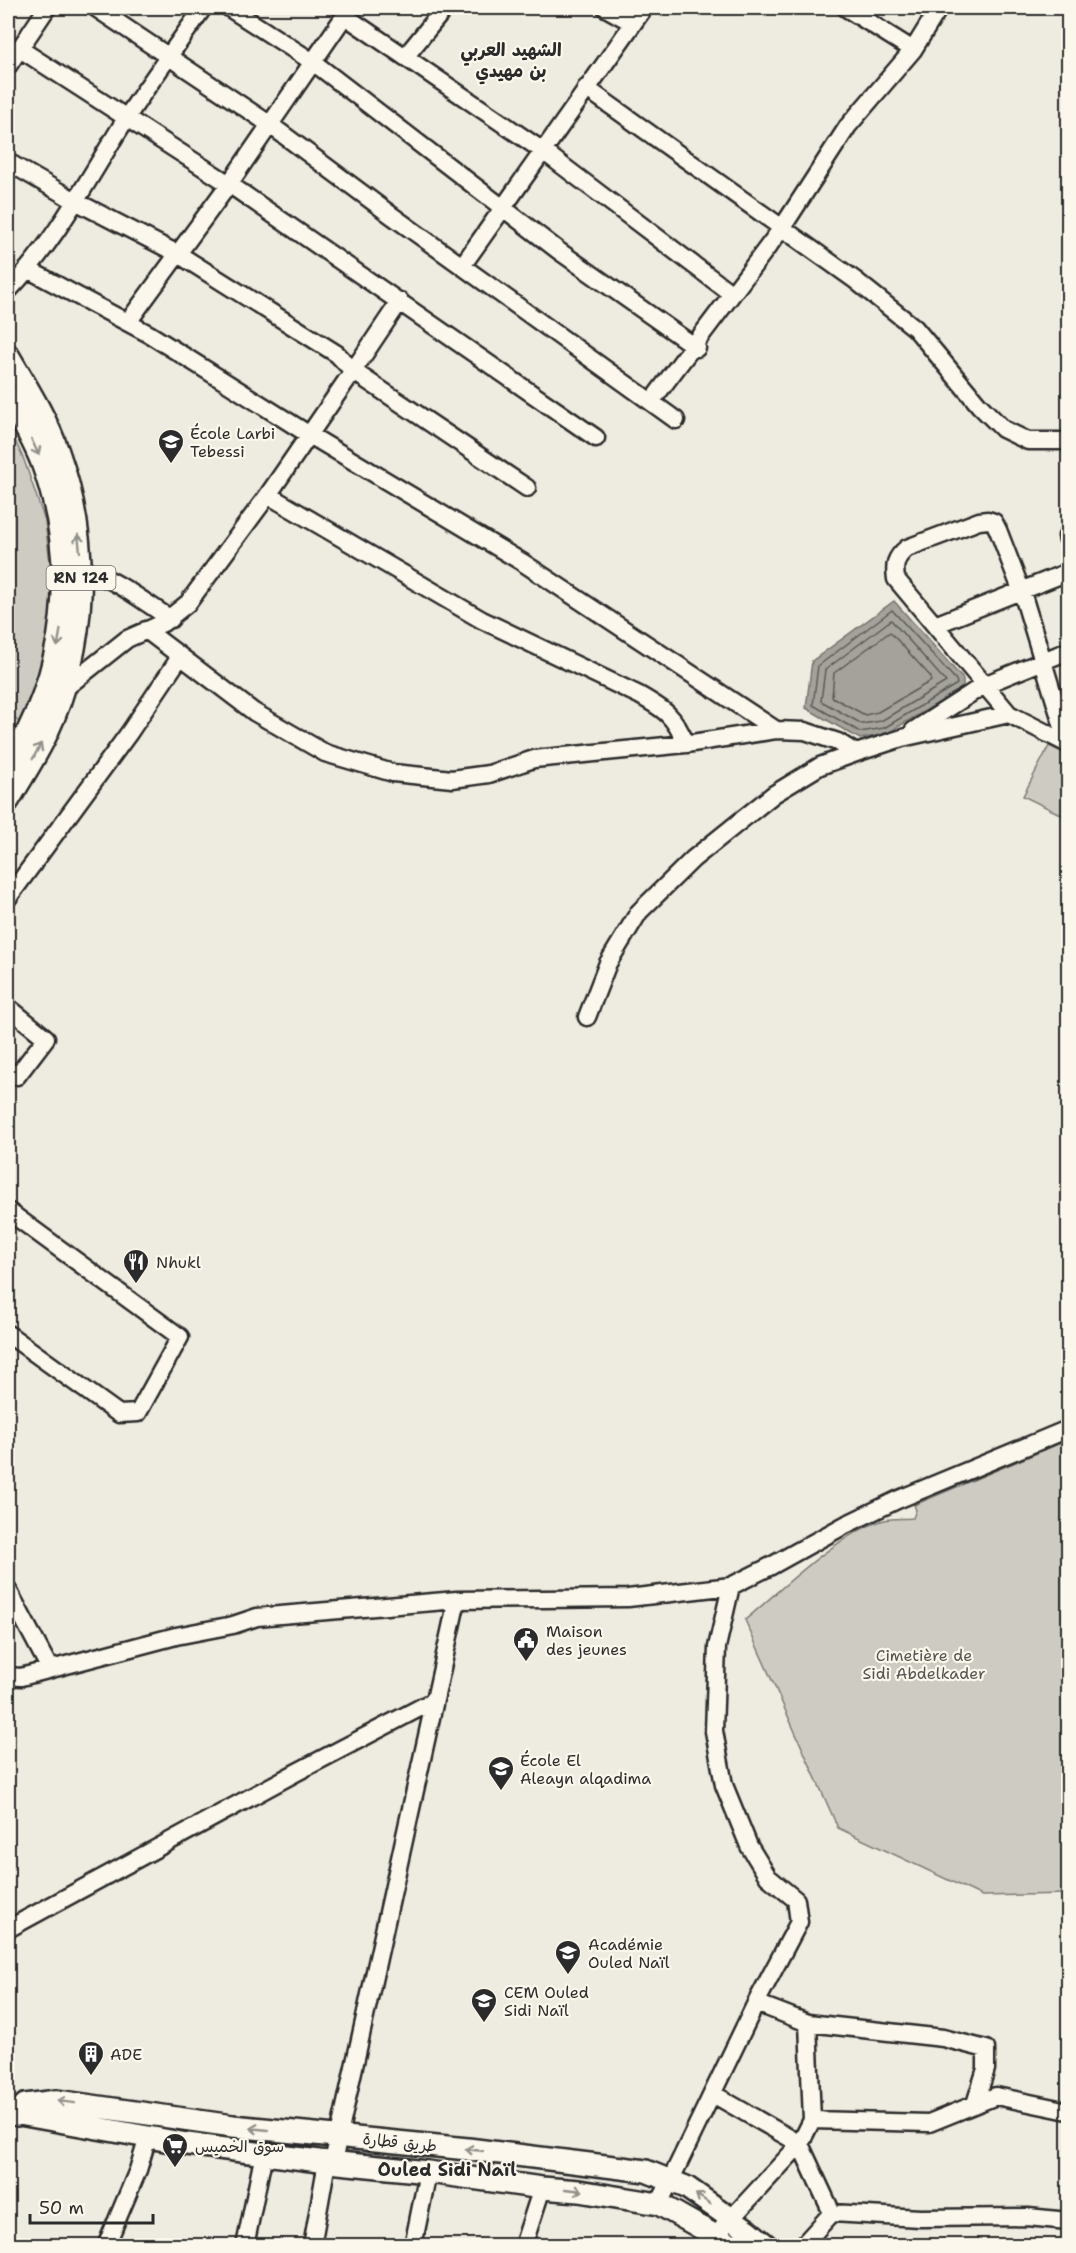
<svg xmlns="http://www.w3.org/2000/svg" width="1076" height="2253" font-family="'Shantell Sans','Playpen Sans Arabic',sans-serif">
<style>
.green{fill:#cecbc2;stroke:#7c7b76;stroke-width:1.5}
.water{fill:#a4a29a;stroke:#74726e;stroke-width:1.5}
.lines{fill:none;stroke-linecap:round;stroke-linejoin:round}
.shore{stroke:#5b5b57;stroke-width:1.5}
.minor-casing{stroke:#2b2b2b;stroke-width:21}
.major-casing{stroke:#2b2b2b;stroke-width:26}
.minor{stroke:#fbf7ec;stroke-width:16}
.major{stroke:#fbf7ec;stroke-width:21}
.oneway{stroke:#93918c}
.labels{text-anchor:middle;stroke-width:4.5;stroke-linejoin:round;paint-order:stroke}
.shield{fill:#fbf7ec;stroke:#696865;stroke-width:1.5}
.shield-label{font-size:15px;font-weight:bold;fill:#2b2b2b}
.poi-label{font-size:16px;fill:#2b2b2b;stroke:#fbf7ec;text-anchor:start}
.park-label{font-size:16px;fill:#545351;stroke:#fbf7ec}
.street-label{font-size:16px;fill:#2b2b2b;stroke:#fbf7ec}
.neighbourhood-label{font-size:18px;font-weight:bold;fill:#2b2b2b;stroke:#fbf7ec}
</style>
<rect width="100%" height="100%" fill="#eeebe0"/>
<filter id="ink" filterUnits="userSpaceOnUse"><feTurbulence type="fractalNoise" baseFrequency=".0167" numOctaves="2"/><feDisplacementMap in="SourceGraphic" scale="12" xChannelSelector="R" yChannelSelector="G"/><feConvolveMatrix kernelMatrix="1 2 1 2 8 2 1 2 1" color-interpolation-filters="sRGB"/></filter>
<g filter="url(#ink)">
<path class="green" d="M8 425 24 460 45 521 53 588 44 669 25 727 8 713Z
M1049 746 1068 755V818L1023 796Z
M1068 1440V1894L982 1896 838 1828 745 1620C782 1589 835 1536 881 1521 890 1518 903 1519 913 1518L916 1510 914 1505Z"/>
<path class="water" d="M894 601 963 679V688L886 734 860 739 806 708 812 661Z"/>
<g class="lines">
<path class="shore" d="M892 610 956 680 957 684 884 728 860 732 813 705 818 666Z
M891 620 946 682 881 721 862 724 821 701 825 670Z
M890 632 931 677V681L878 712 865 715 832 697 834 673Z"/>
<defs>
<path id="minor" d="M96 8 269 124 391 215 676 420
M229 8 313 62 559 251 697 348
M606 8 633 23
M846 8 913 50
M345 16 543 151 732 294
M20 49 229 184 596 438
M405 57 445 8
M8 66 47 8
M586 88 855 280 915 328 979 405 1003 429 1028 441H1068
M8 162 77 202 178 254 337 354 353 371 400 301
M462 266 644 8
M29 270 149 334 308 434 522 562 776 730
M8 291C57 240 89 177 127 117 151 80 178 44 203 8
M128 322 229 184 350 8
M651 402 782 228 848 126 913 50 939 8
M268 495 482 620 639 695C665 710 674 715 686 744
M988 520 994 522 998 530 1022 592 1068 744 1009 714 896 579C894 565 895 558 907 548L979 521Z
M1067 536 1068 540
M68 567C107 571 139 599 171 619
M935 625 1068 572
M146 630 254 712 325 753 393 773 452 779 489 774 534 759 686 744 776 730 805 731 838 742 856 753
M64 689 127 639 163 623 188 603 268 495 353 371 527 488
M913 731 984 685 1068 651
M8 898 129 733 180 657
M8 1007 46 1038 17 1076 8 1071
M587 1017 608 963 639 912 693 859 774 794 820 766 856 753 902 738 1009 714
M8 1211 180 1337 138 1413 119 1414 8 1334
M8 1590 50 1669
M8 1676 21 1677 176 1636 233 1625 257 1617 457 1600 628 1598 731 1586 771 1566 845 1525 897 1500 1068 1429
M8 1929 297 1772 433 1701
M808 2023 943 2038 986 2049V2069L975 2104
M713 2094 800 2144 832 2213
M812 2120 929 2123 996 2096 1068 2111
M333 2162 457 1600
M659 2204 756 2003 799 1922 796 1900 768 1877 749 1846 724 1785 714 1731 717 1647 731 1586
M716 2235 800 2144 812 2120 808 2023 756 2003
M106 2246 138 2170 148 2137
M245 2246 264 2153
M312 2246 327 2162
M413 2246 428 2172
M523 2246 542 2188
M802 2246 832 2213 920 2218 1028 2217 1068 2221"/>
<path id="major" d="M8 355C26 386 46 417 58 452 91 544 88 645 46 735 35 758 21 779 8 801
M8 396C20 417 32 438 41 460 80 563 67 674 8 766
M8 2112 187 2144 319 2161 428 2172 542 2188 579 2191 659 2204 733 2246
M17 2115 25 2105 57 2101 233 2126 468 2149 646 2171 686 2187 749 2231 767 2246"/>
</defs>
<use href="#minor" class="minor-casing"/>
<use href="#major" class="major-casing"/>
<use href="#minor" class="minor"/>
<use href="#major" class="major"/>
</g>
<defs><path id="oneway-shaft" d="M-6 0H5M1.5-3L5.5 0L1.5 3" fill="none" stroke-width="1.6" stroke-linecap="round" stroke-linejoin="round" transform="scale(1.5)"/></defs>
<g class="oneway">
<use href="#oneway-shaft" transform="translate(35 447) rotate(65)"/>
<use href="#oneway-shaft" transform="translate(79 543) rotate(-96)"/>
<use href="#oneway-shaft" transform="translate(59 638) rotate(100)"/>
<use href="#oneway-shaft" transform="translate(37 751) rotate(-62)"/>
<use href="#oneway-shaft" transform="translate(66 2102) rotate(-173)"/>
<use href="#oneway-shaft" transform="translate(259 2129) rotate(-174)"/>
<use href="#oneway-shaft" transform="translate(474 2150) rotate(-174)"/>
<use href="#oneway-shaft" transform="translate(574 2190) rotate(6)"/>
<use href="#oneway-shaft" transform="translate(703 2199) rotate(-146)"/>
</g>
</g>
<defs>
<symbol id="school-pin" viewBox="-11 -11 22 30"><path d="M0 17L-7.5 6A9.5 9.5 0 1 1 7.5 6Z" fill="#2b2b2b" stroke="#fbf7ec"/><path d="M0-5L7-2L0 1L-7-2ZM-4 1L0 2.5L4 1V4Q0 6-4 4Z" fill="#fff"/></symbol>
<symbol id="restaurant-pin" viewBox="-11 -11 22 30"><path d="M0 17L-7.5 6A9.5 9.5 0 1 1 7.5 6Z" fill="#2b2b2b" stroke="#fbf7ec"/><path d="M-5-6h1v4h1v-4h1v4h1v-4h1v5L-1.5 .5V6h-2V.5L-5-1ZM5-6V6H3V1.5H1.5Q1.5-4 5-6Z" fill="#fff"/></symbol>
<symbol id="civic-pin" viewBox="-11 -11 22 30"><path d="M0 17L-7.5 6A9.5 9.5 0 1 1 7.5 6Z" fill="#2b2b2b" stroke="#fbf7ec"/><path d="M-.6-6.5H3V-4.5H.6V-3L4-1V1h2V6H-6V1h2V-1L-.6-3ZM-1.2 2.5V6h2.4V2.5Z" fill="#fff"/></symbol>
<symbol id="university-pin" viewBox="-11 -11 22 30"><path d="M0 17L-7.5 6A9.5 9.5 0 1 1 7.5 6Z" fill="#2b2b2b" stroke="#fbf7ec"/><path d="M0-5L7-2L0 1L-7-2ZM-4 1L0 2.5L4 1V4Q0 6-4 4Z" fill="#fff"/></symbol>
<symbol id="building-pin" viewBox="-11 -11 22 30"><path d="M0 17L-7.5 6A9.5 9.5 0 1 1 7.5 6Z" fill="#2b2b2b" stroke="#fbf7ec"/><path d="M-4-6H4V6H1V3H-1V6H-4ZM-2.5-4.3h1.7v1.8h-1.7ZM.8-4.3h1.7v1.8H.8ZM-2.5-1h1.7V.8h-1.7ZM.8-1h1.7V.8H.8Z" fill="#fff"/></symbol>
<symbol id="supermarket-pin" viewBox="-11 -11 22 30"><path d="M0 17L-7.5 6A9.5 9.5 0 1 1 7.5 6Z" fill="#2b2b2b" stroke="#fbf7ec"/><path d="M-6-5.5h2.5l.6 2H6L4.5 2H-2.5L-4.4-4H-6ZM-1.5 3.2a1.3 1.3 0 1 0 .1 0ZM3 3.2a1.3 1.3 0 1 0 .1 0Z" fill="#fff"/></symbol>
</defs>
<g fill-rule="evenodd">
<use href="#school-pin" x="156" y="427" width="30" height="40"/>
<use href="#restaurant-pin" x="121" y="1247" width="30" height="40"/>
<use href="#civic-pin" x="511" y="1625" width="30" height="40"/>
<use href="#university-pin" x="486" y="1754" width="30" height="40"/>
<use href="#school-pin" x="553" y="1938" width="30" height="40"/>
<use href="#university-pin" x="469" y="1986" width="30" height="40"/>
<use href="#building-pin" x="76" y="2039" width="30" height="40"/>
<use href="#supermarket-pin" x="160" y="2131" width="30" height="40"/>
</g>
<g class="labels">
<rect class="shield" x="46.5" y="566" width="69" height="24" rx="4.5"/>
<g class="shield-label">
<text x="81" y="583">RN 124</text>
</g>
<g class="poi-label">
<text x="190" y="439">École Larbi<tspan x="190" dy="18">Tebessi</tspan></text>
<text x="156" y="1268">Nhukl</text>
<text x="546" y="1637">Maison<tspan x="546" dy="18">des jeunes</tspan></text>
<text x="520" y="1766">École El<tspan x="520" dy="18">Aleayn alqadima</tspan></text>
<text x="588" y="1950">Académie<tspan x="588" dy="18">Ouled Naïl</tspan></text>
<text x="504" y="1998">CEM Ouled<tspan x="504" dy="18">Sidi Naïl</tspan></text>
<text x="110" y="2060">ADE</text>
<text x="195" y="2152">سوق الخميس</text>
</g>
<g class="park-label">
<text x="924" y="1661">Cimetière de<tspan x="924" dy="18">Sidi Abdelkader</tspan></text>
</g>
<g class="street-label">
<text transform="translate(400 2142) rotate(6)" y="6">طريق قطارة</text>
</g>
<g class="neighbourhood-label">
<text x="511" y="56">الشهيد العربي<tspan x="511" dy="21">بن مهيدي</tspan></text>
<text x="447" y="2176">Ouled Sidi Naïl</text>
</g>
</g>
<rect width="1076" height="2253" fill="none" stroke="#fbf7ec" stroke-width="30"/>
<rect x="15" y="15" width="1046" height="2223" fill="none" stroke="#2b2b2b" stroke-width="2" filter="url(#ink)"/>
<path d="M30 2214v9h123v-9" fill="none" stroke="#2b2b2b" stroke-width="3"/>
<text x="39" y="2214" font-size="18" fill="#2b2b2b" stroke="#fbf7ec" stroke-width="4.5" paint-order="stroke">50 m</text>
</svg>
